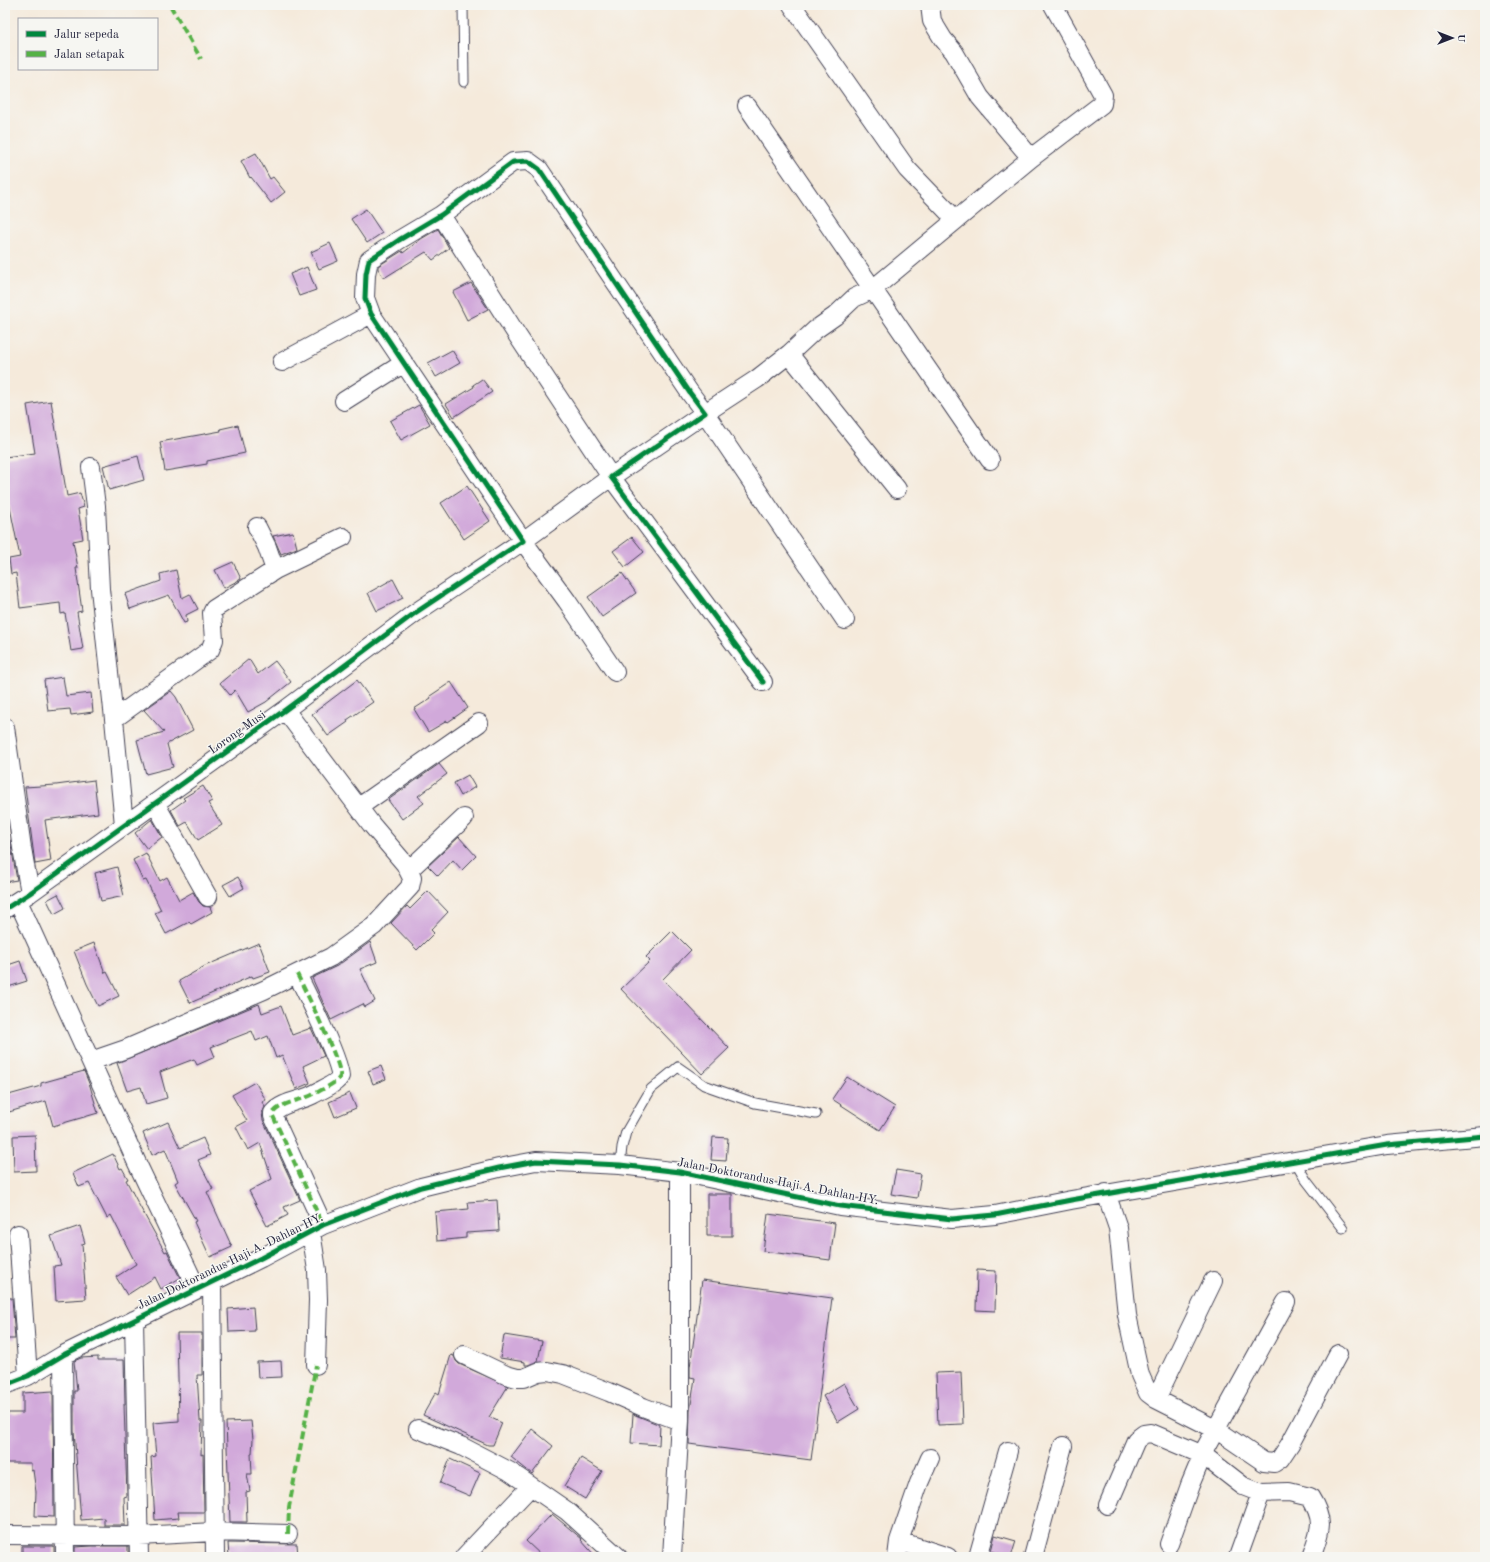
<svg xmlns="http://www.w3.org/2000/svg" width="1490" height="1562" font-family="'Old Standard TT',serif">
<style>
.building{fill:#d1a9da}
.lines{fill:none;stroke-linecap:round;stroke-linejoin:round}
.lane-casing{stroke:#424053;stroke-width:11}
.street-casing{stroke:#424053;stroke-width:20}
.lane{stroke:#fff;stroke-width:9}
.street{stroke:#fff;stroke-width:18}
.quiet{stroke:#55b146;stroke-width:4;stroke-dasharray:8 4;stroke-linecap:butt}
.cycleway-casing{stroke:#f6f6f2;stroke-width:8}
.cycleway{stroke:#00873e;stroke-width:5}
.labels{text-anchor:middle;stroke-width:3;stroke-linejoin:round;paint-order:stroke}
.street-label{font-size:12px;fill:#22223b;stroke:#f6f6f2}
</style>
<rect width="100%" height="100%" fill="#f6f6f2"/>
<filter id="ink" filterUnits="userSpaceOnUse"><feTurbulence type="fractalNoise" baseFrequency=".025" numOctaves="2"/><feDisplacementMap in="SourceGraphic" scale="8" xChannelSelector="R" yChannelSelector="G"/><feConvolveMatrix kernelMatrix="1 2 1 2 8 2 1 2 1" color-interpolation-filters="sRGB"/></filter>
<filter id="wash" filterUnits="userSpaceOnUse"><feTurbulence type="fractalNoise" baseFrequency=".012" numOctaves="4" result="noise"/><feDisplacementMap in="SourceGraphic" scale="16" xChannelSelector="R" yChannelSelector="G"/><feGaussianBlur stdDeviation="0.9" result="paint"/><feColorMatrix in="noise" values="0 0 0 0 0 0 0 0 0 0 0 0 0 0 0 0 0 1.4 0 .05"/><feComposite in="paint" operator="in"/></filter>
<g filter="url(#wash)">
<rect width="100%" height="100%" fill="#f5eadb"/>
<g id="blocks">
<path class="building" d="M256 153 270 179 273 177 285 192 271 203 251 177 250 178 241 161Z
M366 209 382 233 367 243 351 219Z
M438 229 449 248 433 260 426 252 384 278 378 269V266L402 251 403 253 421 239Z
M330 243 338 261 319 269 311 252Z
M307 267 316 290 299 296 290 274Z
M471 283 488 309 467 320 453 292Z
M452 350 460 363 436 377 428 363Z
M482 379 492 392 454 417 446 404 474 387 473 385Z
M51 401 67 496 80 493 84 507 78 509 83 539 73 541 78 568H76L82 611 77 612 83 649 71 651 65 613 61 614 60 603 20 608 16 573 11 574 9 559 20 557 5 483V457L35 453 27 405Z
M419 405 430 424 401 440 390 421Z
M238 425 245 453 207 461V464L165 471 160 442 221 431 220 429Z
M138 456 144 480 109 490 103 466Z
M467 486 490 521 464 539 441 503Z
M293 532 297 548 281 554 273 536Z
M632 537 644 552 625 567 613 551Z
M233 562 241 579 224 588 215 570Z
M176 570 182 598 190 594 198 609 186 615 187 622 184 623 169 595 130 609 125 594 161 581 160 574Z
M622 573 636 593 602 617 588 597Z
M393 579 403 598 377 611 368 593Z
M249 659 258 674 275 661 291 682 266 702 248 712 235 690 230 695 220 683Z
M63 677 66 696 91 693 93 712 71 715 70 709 48 711 44 680Z
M357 680 373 702 347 720 348 722 328 736 312 714Z
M451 682 468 708 448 722 447 721 428 732 414 709 431 698 430 696Z
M171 691 176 697 193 730 167 744 173 767 146 774 137 740 164 732 144 710Z
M439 764 447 774 418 796 424 803 402 819 388 800Z
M468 775 475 787 461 796 454 783Z
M94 780 98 813 45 820 51 861 35 864 25 787 56 785Z
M203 786 212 801 208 803 222 825 198 840 187 822 180 826 171 810 185 800 183 798Z
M152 819 162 837 147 849 135 833Z
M459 837 476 856 462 870 453 860 438 876 428 866Z
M10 840 17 880 5 882V841Z
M146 853 160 881 167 877 179 900 193 892 199 902 203 906 210 907 212 912 191 924 189 922 166 934 155 913 161 910 146 880 143 881 133 860Z
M117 867 124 896 101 901 95 873Z
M238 877 244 888 230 896 223 885Z
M428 891 448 912 431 930 434 933 417 950 391 923 407 906 410 909Z
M58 894 65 908 54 914 47 900Z
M672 931 691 950 663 979 729 1048 702 1074 621 989 650 961 646 957Z
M370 942 377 962 360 969 375 1001 365 1007 363 1004 331 1020 312 978 337 966Z
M94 943 105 973 107 972 119 996 98 1006 87 984 74 951Z
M259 943 270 972 253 978 252 976 190 1003 179 981 205 966Z
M20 961 27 981 5 988V966Z
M259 1004 262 1013 281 1006 292 1035 311 1028 324 1056 303 1066 310 1083 296 1089 282 1055 276 1058 268 1036 256 1041 252 1031 211 1047 215 1057 197 1065 194 1059 160 1072 167 1098 146 1104 141 1087 127 1091 117 1063Z
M381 1066 386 1079 373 1084 368 1071Z
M84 1071 90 1086 98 1113 53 1126 46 1101 9 1112 5 1096 41 1086V1083Z
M847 1077 895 1107 880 1130 832 1099Z
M255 1082 266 1100 262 1102 265 1107 262 1113 263 1120 300 1200 284 1207 288 1215 267 1226 249 1191 272 1179 260 1143 248 1150 236 1127 247 1121 232 1095Z
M350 1093 356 1108 335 1117 329 1102Z
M168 1122 180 1148 203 1138 210 1155 198 1160 213 1189 207 1192 232 1247 210 1257 194 1222 196 1221 175 1183 178 1181 165 1149 152 1155 143 1133Z
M35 1135 36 1171 14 1172 13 1136Z
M713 1137 728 1138 726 1161 711 1160Z
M113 1154 120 1169 122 1168 128 1179 126 1180 139 1205 165 1252 167 1251 180 1278 161 1289 155 1277 127 1295 116 1277 136 1264 111 1215 107 1218 89 1183 79 1187 73 1173Z
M896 1170 921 1174 917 1198 891 1194Z
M707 1194H732V1236H707Z
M497 1200 499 1231 466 1233V1238L437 1241 435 1212 469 1209 468 1202Z
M768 1214 835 1223 830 1260 763 1251Z
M80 1226 85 1243 82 1244 86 1299 56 1301 54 1266 61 1265 51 1236Z
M977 1270 996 1271 995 1311 976 1310Z
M702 1280 832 1298 811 1460 689 1444 690 1411 695 1378 690 1377V1367Z
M5 1298H12L15 1339H5Z
M253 1307 255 1331 229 1332 228 1309Z
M177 1333H202V1375H197L200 1421H202L201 1455 203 1454 204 1512H178L179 1518 155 1520 151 1457 156 1456 153 1423 179 1421Z
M504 1335 542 1341 538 1361 528 1365H525V1362L500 1358Z
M451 1355 454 1356 456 1361 459 1364 508 1386 489 1417 502 1423 493 1445H488L423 1415 436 1392 439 1394Z
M98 1357V1360H124L125 1404H124L127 1496 124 1497 125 1525H104V1518L81 1520 74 1431V1391H77L74 1361 81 1358Z
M281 1361 282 1377 258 1378 257 1362Z
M961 1372 963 1424 938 1425 936 1373Z
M844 1383 859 1409 838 1422 823 1396Z
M53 1391 54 1517 35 1516 36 1492 33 1470 31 1471V1463H5V1413H23V1393Z
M633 1414 660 1425 659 1445 631 1443Z
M251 1421 253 1439 252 1453H251L252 1474H247L250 1491 246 1492 247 1522H230L226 1422Z
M532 1429 553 1446 532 1474 511 1457Z
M581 1458 602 1471 585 1499 564 1486Z
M450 1459 480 1473 470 1496 440 1483Z
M552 1514 582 1539 581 1540 596 1557H543L526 1541Z
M995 1535 1016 1541 1011 1557 991 1551Z
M228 1543 297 1544 298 1557H229Z
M22 1546H54V1557H22Z
M92 1546H128V1557H75V1547Z"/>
</g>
</g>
<g filter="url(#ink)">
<use href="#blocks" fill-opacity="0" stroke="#424053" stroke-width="1"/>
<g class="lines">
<defs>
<path id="lane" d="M463 5 464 82
M1295 1161 1306 1180 1343 1228
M620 1165 622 1147 626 1132 651 1089 678 1067 704 1085 755 1103 816 1114"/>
<path id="street" d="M792 5 907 169 956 220 873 289 854 298 835 316 815 330 789 354 757 379 705 413 845 620
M930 5 932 21 943 39 954 52 980 97 1031 158
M747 106 990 460
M441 215 517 335 611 477 523 541 567 601 615 672
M956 220 1031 158 1102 104 1103 95 1053 5
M789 354 897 489
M282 362 371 314
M344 401 404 363
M91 467 96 506 100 589 114 719 124 825
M257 527 267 547 275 570
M114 719 210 650 214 640 212 613 214 609 275 570 343 537
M5 727 22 848 30 893
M155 803 208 897
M359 807 479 723
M409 870 464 818
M18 901 137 1163 197 1289
M5 909 30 893 285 710 415 613 523 541 371 314 365 298 366 274 369 260 399 240 441 215 513 162 528 161 539 169 690 393 705 413 611 477 763 682
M297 974C304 988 343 1066 340 1076 338 1083 319 1091 312 1095 300 1101 282 1102 273 1113V1116L323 1225
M91 1061 126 1049 264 990 331 957 374 926 410 887 412 878 405 864 371 824 285 710
M1106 1193 1118 1228 1127 1315 1140 1375 1148 1393 1156 1399 1217 1430 1264 1462 1274 1463 1280 1459 1290 1444 1338 1354
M311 1232 317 1270 318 1300 316 1365
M18 1234 28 1376
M212 1282 215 1557
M134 1320 139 1557
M63 1355 65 1557
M464 1355 506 1375 517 1378H524L538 1372 547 1371 563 1374 609 1392 643 1407 680 1421
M5 1385 28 1376 63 1355 261 1258 323 1225 421 1187 499 1168 536 1161 620 1165 680 1172 840 1206 952 1219 995 1215 1071 1200 1387 1145 1485 1136
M1156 1399 1213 1281
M418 1429 461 1446 509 1471 567 1511 618 1557
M1108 1505 1136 1440 1144 1434 1151 1433 1203 1455 1243 1486 1261 1493 1289 1492 1310 1497C1326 1522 1320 1531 1311 1557
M5 1535 138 1536 214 1532 288 1534
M899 1541 919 1483 930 1458
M1169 1544 1190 1485 1206 1447 1286 1302
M464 1557 531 1486
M672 1557 680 1421V1172
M897 1557 899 1541 948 1557
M978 1557 1008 1451
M1033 1557 1063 1446
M1238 1557 1261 1493"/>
</defs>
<use href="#lane" class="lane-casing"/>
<use href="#street" class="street-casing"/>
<use href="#lane" class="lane"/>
<use href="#street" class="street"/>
<path class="quiet" d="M170 5 201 59
M297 974C304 988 343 1066 340 1076 338 1083 319 1091 312 1095 300 1101 282 1102 273 1113V1116L323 1225
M288 1534 289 1507 316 1365"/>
<defs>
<path id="cycleway" d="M5 909 30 893 285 710 415 613 523 541 371 314 365 298 366 274 369 260 399 240 441 215 513 162 528 161 539 169 690 393 705 413 611 477 763 682
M5 1385 28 1376 63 1355 261 1258 323 1225 421 1187 499 1168 536 1161 620 1165 680 1172 840 1206 952 1219 995 1215 1071 1200 1387 1145 1485 1136"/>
</defs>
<use href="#cycleway" class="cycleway-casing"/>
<use href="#cycleway" class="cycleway"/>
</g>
</g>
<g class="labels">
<g class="street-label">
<text transform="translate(237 732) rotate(-35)" y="4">Lorong Musi</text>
<text transform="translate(778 1181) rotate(11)" y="4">Jalan Doktorandus Haji A. Dahlan HY.</text>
<text transform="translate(230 1261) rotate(-26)" y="4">Jalan Doktorandus Haji A. Dahlan HY.</text>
</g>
</g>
<rect width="1490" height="1562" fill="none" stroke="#f6f6f2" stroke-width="20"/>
<rect x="18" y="18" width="140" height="52" fill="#f6f6f2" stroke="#a1a1a9"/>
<rect x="26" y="31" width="20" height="6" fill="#00873e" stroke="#a1a1a9"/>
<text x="54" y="38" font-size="12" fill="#22223b">Jalur sepeda</text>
<rect x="26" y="51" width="20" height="6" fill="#55b146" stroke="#a1a1a9"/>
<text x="54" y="58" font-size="12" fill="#22223b">Jalan setapak</text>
<g transform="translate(1452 38) rotate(90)" stroke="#f6f6f2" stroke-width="3" paint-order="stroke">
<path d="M0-3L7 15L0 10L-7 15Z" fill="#22223b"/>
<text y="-6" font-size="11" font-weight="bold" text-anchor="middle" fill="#22223b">U</text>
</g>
</svg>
